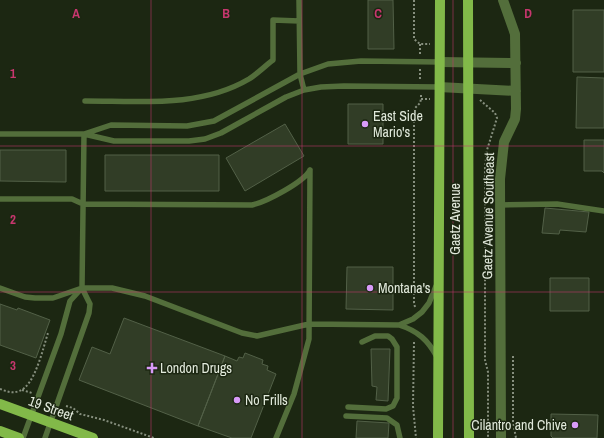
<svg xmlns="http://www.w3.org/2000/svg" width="604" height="438" font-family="'Archivo Narrow',sans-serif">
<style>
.building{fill:#313d26;stroke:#526047}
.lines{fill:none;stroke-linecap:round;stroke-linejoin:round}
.path{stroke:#868f7e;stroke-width:2;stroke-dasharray:2 2;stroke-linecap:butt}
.service{stroke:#536e3b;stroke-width:5.5}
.minor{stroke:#536e3b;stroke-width:10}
.primary{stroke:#82b949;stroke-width:10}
.grid{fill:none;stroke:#c7376e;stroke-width:1;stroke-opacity:0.55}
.poi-dot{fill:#d89af8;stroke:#1c2712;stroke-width:1.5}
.labels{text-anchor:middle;stroke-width:3;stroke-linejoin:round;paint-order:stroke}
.poi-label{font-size:14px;fill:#e1e9db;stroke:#1c2712;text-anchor:start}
.street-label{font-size:14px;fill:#e1e9db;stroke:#1c2712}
.grid-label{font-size:13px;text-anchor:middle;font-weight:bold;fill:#c7376e;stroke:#1c2712;stroke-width:3;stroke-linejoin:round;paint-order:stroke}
</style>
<rect width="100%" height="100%" fill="#1c2712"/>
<path class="building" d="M368 0H393L394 49H368Z
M573 10H604V72H573Z
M577 77 604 78V128H576Z
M348 104H383V144H348Z
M285 124 304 156 245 191 226 158Z
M584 140H604V173L602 171H584Z
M0 150H66V182L0 181Z
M105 155H219V191H105Z
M545 208 589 212 586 232 560 230 559 234 542 233Z
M347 267H393V310L346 309Z
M550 278H589V311H550Z
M0 304 17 310 18 308 50 320 36 358 0 345Z
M124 318 225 356 198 426 79 380 92 347 110 354Z
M371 349H390L388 401 376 400 377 387 372 386Z
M245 353 263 360 262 364 268 366 267 370 276 374 251 438H232L198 426 225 356 237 361 239 357 243 358Z
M551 414 598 415 597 438H553L551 436Z
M357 421 389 423 388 438H356Z"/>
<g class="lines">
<path class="path" d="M414 0V39L420 44H430
M420 44V55
M420 69V79
M421 95V99H430
M480 100 495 113 497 118 487 150 485 168V360L488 372V438
M415 307 414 303V109L420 103 421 99
M414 342 413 406 416 438
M513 356V422L516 438
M0 389C6 391 12 394 19 391 35 386 43 348 48 333
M22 390 32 393
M66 406 73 408 80 414 104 420 154 438"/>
<path class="service" d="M299 0 300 74 304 90
M85 101C139 101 200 108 249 79 257 74 265 66 273 60V20L299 21
M0 134H84L114 141H189L205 139 221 133 286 97 304 90 321 87 344 86 439 87
M84 134 111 125 187 126 214 121 300 74 328 64 361 61 440 62
M0 199H72L83 204 252 205C266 202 304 182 310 170
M499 205 557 204 604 211
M0 288 25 297 35 298H53L82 288H112L145 296 242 333 257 336 309 324 399 325 413 319 422 312 429 303 436 286
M399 325C418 331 428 340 437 357
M348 407 386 409 393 406 397 398V347L392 339 388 336H375L362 342
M346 416 387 418 397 425 400 438
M23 438 61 334 70 301 81 289
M45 438 89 313 90 304 82 288 84 134
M276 438 294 394 309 339 310 170"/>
<path class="minor" d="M440 62 516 63
M439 87 516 91
M501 438 500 179 504 142 515 119 516 109 515 34 503 0"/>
<path class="primary" d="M468 0 469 438
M0 404 93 438
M0 431 19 438
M438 438 440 0"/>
</g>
<path class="grid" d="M151 0V438M302 0V438M453 0V438M0 146H604M0 292H604"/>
<g class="poi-dot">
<circle cx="365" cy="124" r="4"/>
<circle cx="370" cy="288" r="4"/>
<path d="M150 362h4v4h4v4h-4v4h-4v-4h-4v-4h4z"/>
<circle cx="237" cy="400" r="4"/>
<circle cx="575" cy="425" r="4"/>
</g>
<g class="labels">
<g class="poi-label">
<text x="373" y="121">East Side<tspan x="373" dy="16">Mario's</tspan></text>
<text x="378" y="293">Montana's</text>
<text x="160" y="373">London Drugs</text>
<text x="245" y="405">No Frills</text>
<text x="567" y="430" text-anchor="end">Cilantro and Chive</text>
</g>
<g class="street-label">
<text transform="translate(488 216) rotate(-89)" y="5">Gaetz Avenue Southeast</text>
<text transform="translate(455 219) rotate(-90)" y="5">Gaetz Avenue</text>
<text transform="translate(51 408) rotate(20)" y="5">19 Street</text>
</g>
</g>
<g class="grid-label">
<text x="76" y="18">A</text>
<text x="226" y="18">B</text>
<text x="378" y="18">C</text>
<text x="528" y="18">D</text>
<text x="13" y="78">1</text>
<text x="13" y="224">2</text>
<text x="13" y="370">3</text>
</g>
</svg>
